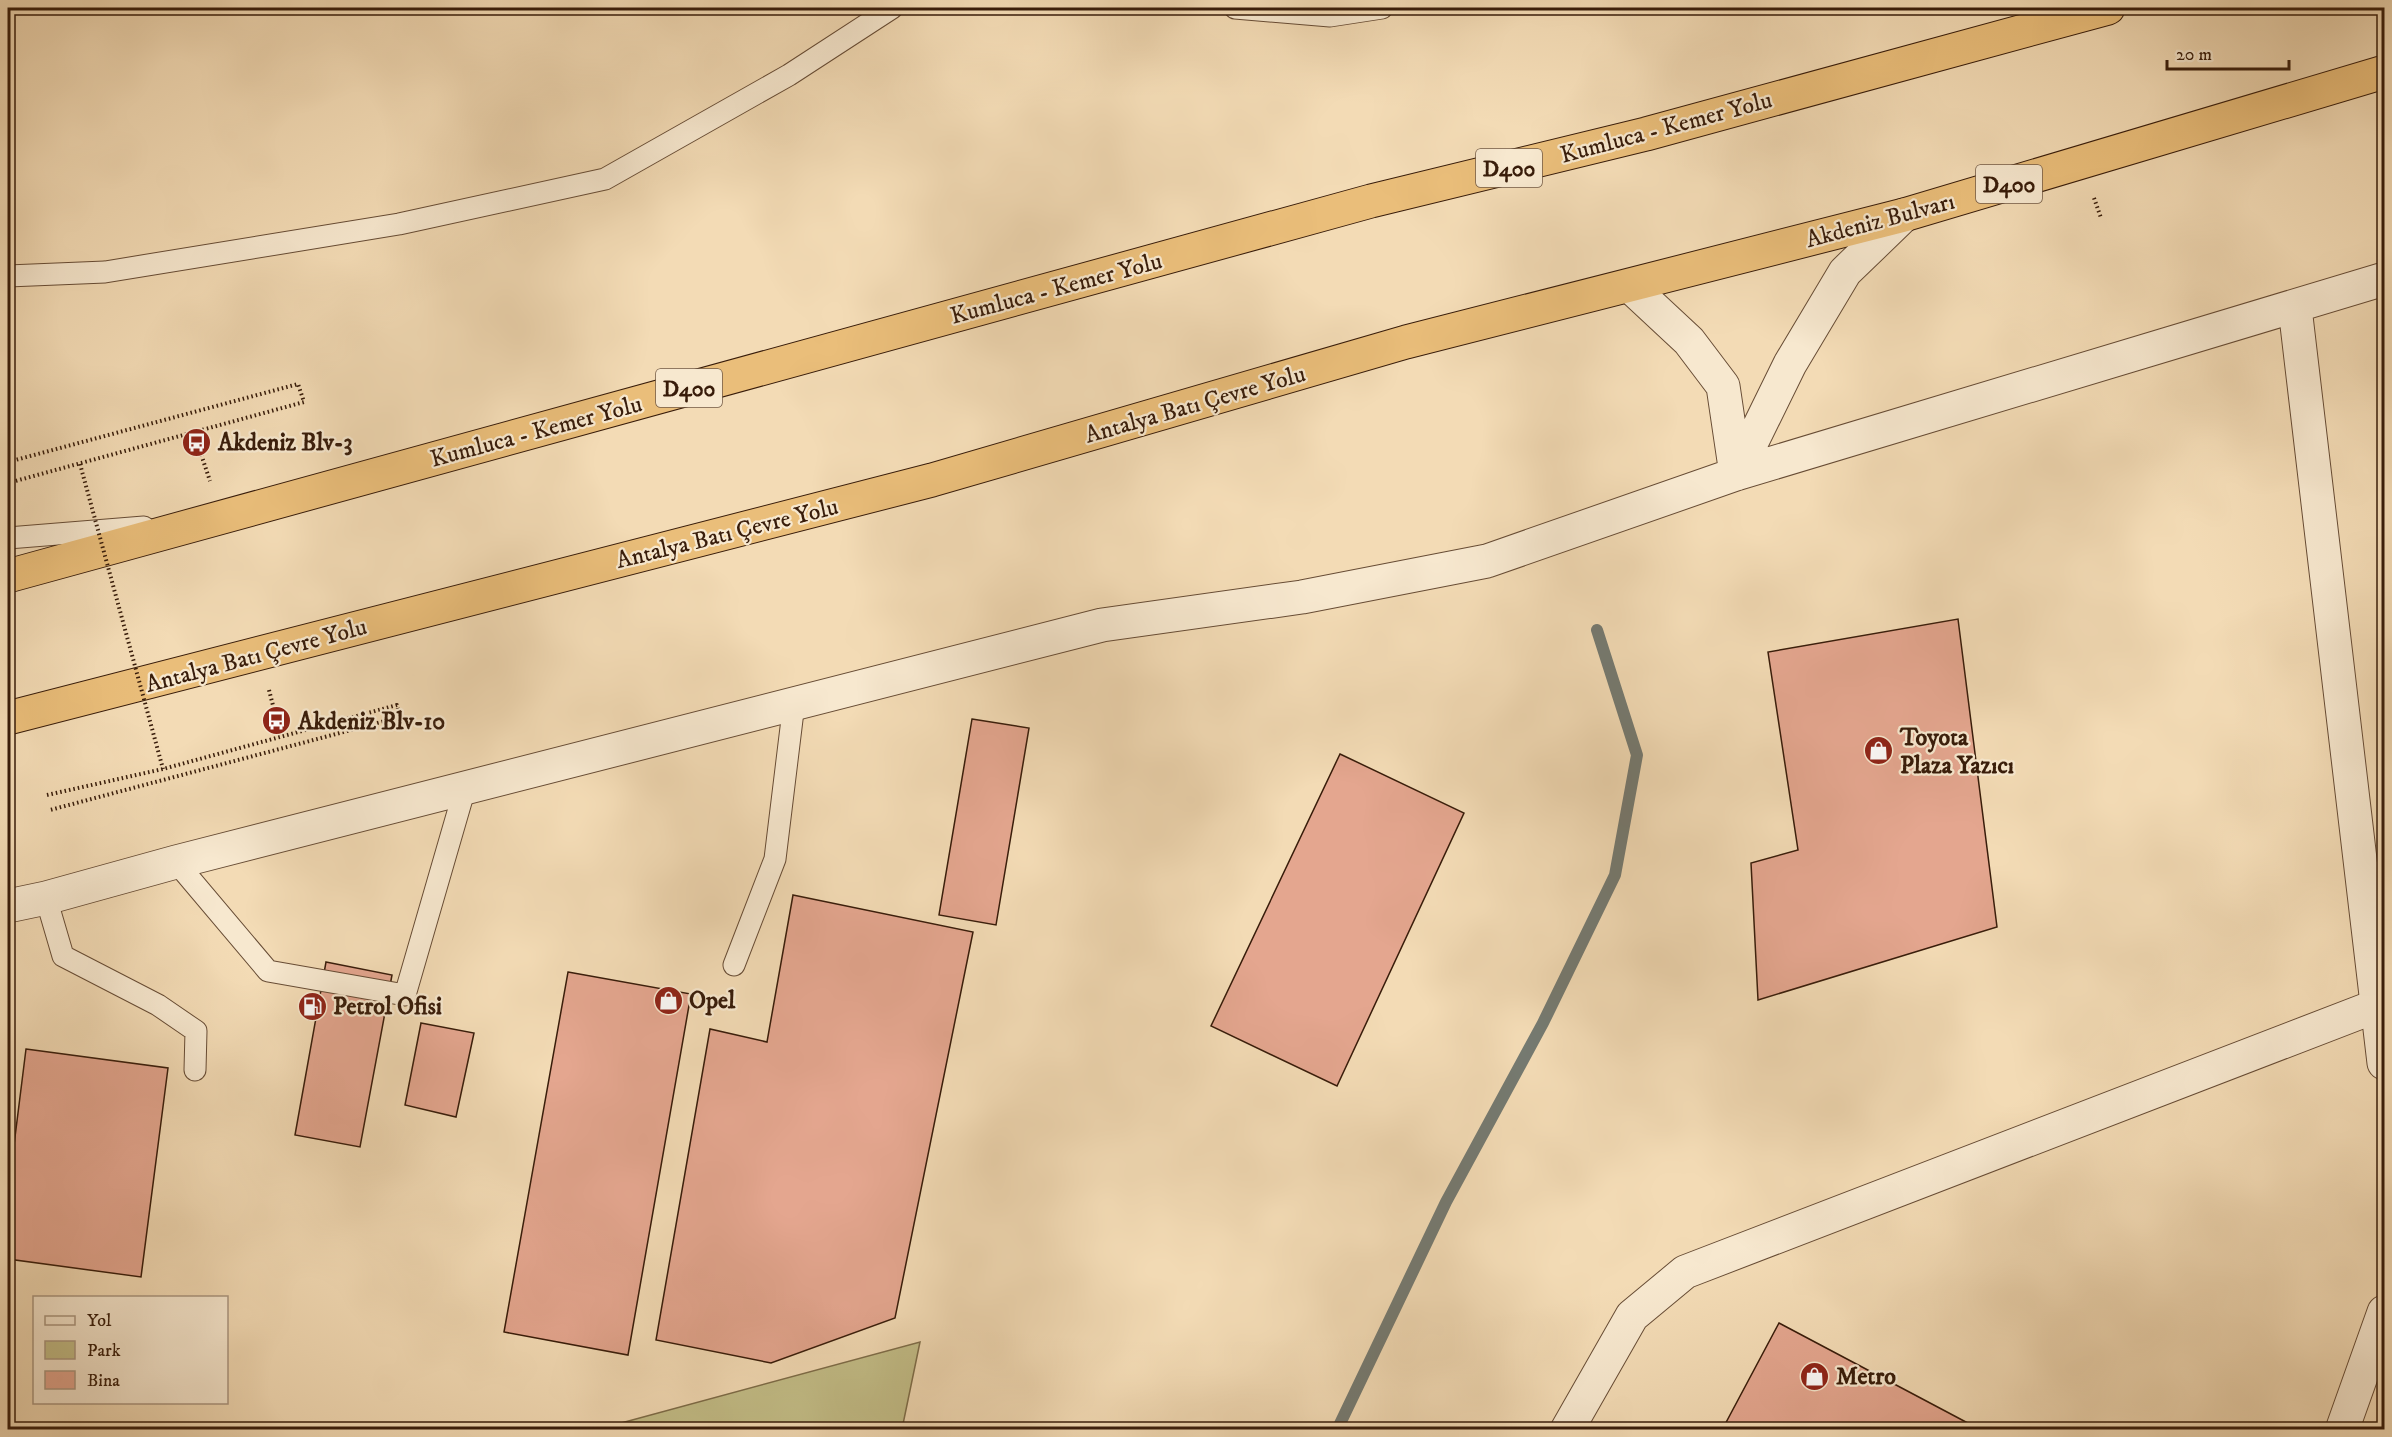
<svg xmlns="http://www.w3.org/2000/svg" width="2392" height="1437" font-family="'IM FELL DW Pica',serif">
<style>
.green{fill:#c3be88;stroke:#7e6d49;stroke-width:1.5}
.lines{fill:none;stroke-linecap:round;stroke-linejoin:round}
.stream{stroke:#757a71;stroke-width:12}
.building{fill:#e4a68f;stroke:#381c0a;stroke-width:1.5}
.service-casing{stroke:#674c35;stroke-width:23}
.minor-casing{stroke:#674c35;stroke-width:35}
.trunk-casing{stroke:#381c0a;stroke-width:35}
.path{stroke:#381c0a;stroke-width:4;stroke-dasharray:1.5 3;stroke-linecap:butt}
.service{stroke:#f7e8cf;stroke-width:21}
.minor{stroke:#f7e8cf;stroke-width:33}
.trunk{stroke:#eabe7a;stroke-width:33}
.path-bridge{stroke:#381c0a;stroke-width:4;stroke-dasharray:1.5 3;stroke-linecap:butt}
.labels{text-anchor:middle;stroke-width:4.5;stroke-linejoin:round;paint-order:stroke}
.shield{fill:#f7e8cf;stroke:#715945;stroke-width:1.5}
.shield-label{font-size:22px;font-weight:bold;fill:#381c0a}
.street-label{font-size:24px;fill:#381c0a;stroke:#f7e8cf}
.poi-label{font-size:24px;font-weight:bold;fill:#381c0a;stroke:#f7e8cf;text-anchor:start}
</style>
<rect width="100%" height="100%" fill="#f3dbb5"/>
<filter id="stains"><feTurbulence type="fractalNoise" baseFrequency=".00333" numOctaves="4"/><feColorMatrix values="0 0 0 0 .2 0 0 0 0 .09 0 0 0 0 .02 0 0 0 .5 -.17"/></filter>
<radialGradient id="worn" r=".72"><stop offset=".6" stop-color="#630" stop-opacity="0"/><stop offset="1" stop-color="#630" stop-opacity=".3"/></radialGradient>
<path class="green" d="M920 1342 902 1429H599Z"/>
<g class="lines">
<path class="stream" d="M1337 1430 1446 1202 1543 1023 1615 875 1637 755 1597 630"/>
</g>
<path class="building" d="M1958 619 1997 927 1758 1000 1751 863 1798 850 1768 652Z
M972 719 1029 728 996 925 939 915Z
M1340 754 1464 813 1337 1086 1211 1026Z
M793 895 973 932 895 1318 771 1363 656 1340 710 1029 767 1042Z
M326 962 392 975 360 1147 295 1135Z
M568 972 691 994 628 1355 504 1332Z
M421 1023 474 1033 456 1117 405 1105Z
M26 1049 168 1068 141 1277 8 1259V1193Z
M1779 1323 1981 1430H1722Z"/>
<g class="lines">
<defs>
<path id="service" d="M1235 8 1330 16 1382 8
M8 276 105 272 399 224 605 179 789 75 892 8
M8 538 144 527
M176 862 268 971 405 995 465 788
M2363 890 2384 885
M46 898 63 956 158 1005 196 1031 195 1070
M734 965 775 859 794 703"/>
<path id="minor" d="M1630 286 1689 341 1723 386 1736 474
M2295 308 2384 1063
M1736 474 1790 364 1845 272 1904 215
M8 906 46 898 176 862 1102 625 1302 597 1487 561 1736 474 2384 279
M1567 1430 1632 1316 1685 1272 2384 1003
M2342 1430 2384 1312"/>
<path id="trunk" d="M8 576 1371 201 1646 134 2108 8
M8 718 932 480 1406 342 1904 215 2384 72"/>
</defs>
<use href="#service" class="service-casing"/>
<use href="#minor" class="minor-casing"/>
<use href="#trunk" class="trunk-casing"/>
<path class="path" d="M2094 198 2101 218
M197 442 210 481
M8 462 298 384 304 402 8 483
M269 690 277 721
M47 795 163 769 397 705 400 717 50 810"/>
<use href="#service" class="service"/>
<use href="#minor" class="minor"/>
<use href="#trunk" class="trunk"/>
<path class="path-bridge" d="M80 464 163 769"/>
</g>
<defs>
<symbol id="bus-disc" viewBox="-11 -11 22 22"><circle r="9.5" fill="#8f2418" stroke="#f7e8cf"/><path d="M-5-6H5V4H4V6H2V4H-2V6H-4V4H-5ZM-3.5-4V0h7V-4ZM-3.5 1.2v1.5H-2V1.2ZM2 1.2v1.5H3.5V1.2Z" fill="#fff"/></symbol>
<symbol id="shop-disc" viewBox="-11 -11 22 22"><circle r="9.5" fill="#8f2418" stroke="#f7e8cf"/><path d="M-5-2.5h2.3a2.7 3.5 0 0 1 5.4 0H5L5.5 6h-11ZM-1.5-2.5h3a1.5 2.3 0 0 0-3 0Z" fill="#fff"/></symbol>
<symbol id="fuel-disc" viewBox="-11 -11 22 22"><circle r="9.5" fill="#8f2418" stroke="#f7e8cf"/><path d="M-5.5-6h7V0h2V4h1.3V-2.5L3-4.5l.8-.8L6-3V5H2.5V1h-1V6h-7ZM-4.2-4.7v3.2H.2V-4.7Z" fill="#fff"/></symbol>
</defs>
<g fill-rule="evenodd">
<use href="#bus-disc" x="180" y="426" width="33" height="33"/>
<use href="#bus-disc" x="260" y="704" width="33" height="33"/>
<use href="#shop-disc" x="1862" y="734" width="33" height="33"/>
<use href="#shop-disc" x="652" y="984" width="33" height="33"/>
<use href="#fuel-disc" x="296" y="990" width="33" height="33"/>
<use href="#shop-disc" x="1798" y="1360" width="33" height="33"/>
</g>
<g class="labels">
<g class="shield">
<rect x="1476" y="149" width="66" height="38" rx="4.5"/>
<rect x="1976" y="165" width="66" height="38" rx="4.5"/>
<rect x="656" y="369" width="66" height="38" rx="4.5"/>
</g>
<g class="shield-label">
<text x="1509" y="176">D400</text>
<text x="2009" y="192">D400</text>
<text x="689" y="396">D400</text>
</g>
<g class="street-label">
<text transform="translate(1666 127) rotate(-15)" y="8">Kumluca - Kemer Yolu</text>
<text transform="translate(1880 220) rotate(-15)" y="8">Akdeniz Bulvarı</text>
<text transform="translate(1056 288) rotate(-15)" y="8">Kumluca - Kemer Yolu</text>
<text transform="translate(1195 404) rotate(-16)" y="8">Antalya Batı Çevre Yolu</text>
<text transform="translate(536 431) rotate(-15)" y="8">Kumluca - Kemer Yolu</text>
<text transform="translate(727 533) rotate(-14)" y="8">Antalya Batı Çevre Yolu</text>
<text transform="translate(256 655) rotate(-15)" y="8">Antalya Batı Çevre Yolu</text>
</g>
<g class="poi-label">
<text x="218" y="450">Akdeniz Blv-3</text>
<text x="298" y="729">Akdeniz Blv-10</text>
<text x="1900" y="745">Toyota<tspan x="1900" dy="28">Plaza Yazıcı</tspan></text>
<text x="689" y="1008">Opel</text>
<text x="333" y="1014">Petrol Ofisi</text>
<text x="1836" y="1384">Metro</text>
</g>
</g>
<rect width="2392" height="1437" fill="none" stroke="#f3dbb5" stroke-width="30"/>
<rect x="9" y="9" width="2374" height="1419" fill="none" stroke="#381c0a" stroke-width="3"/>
<rect x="15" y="15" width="2362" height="1407" fill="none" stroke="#381c0a" stroke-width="1.5"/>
<rect x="33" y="1296" width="195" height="108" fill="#f7e8cf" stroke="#ab9680" stroke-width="1.5"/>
<rect x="45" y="1316" width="30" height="9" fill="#f7e8cf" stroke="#ab9680" stroke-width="1.5"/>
<text x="87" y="1326" font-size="18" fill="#381c0a">Yol</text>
<rect x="45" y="1341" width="30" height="18" fill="#c3be88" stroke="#ab9680" stroke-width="1.5"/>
<text x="87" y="1356" font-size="18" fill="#381c0a">Park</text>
<rect x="45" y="1371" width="30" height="18" fill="#e4a68f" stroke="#ab9680" stroke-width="1.5"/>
<text x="87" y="1386" font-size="18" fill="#381c0a">Bina</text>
<path d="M2167 60v9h122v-9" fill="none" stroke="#381c0a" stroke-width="3"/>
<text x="2176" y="60" font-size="18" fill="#381c0a" stroke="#f7e8cf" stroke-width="4.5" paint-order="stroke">20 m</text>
<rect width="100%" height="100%" filter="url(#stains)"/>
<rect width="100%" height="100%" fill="url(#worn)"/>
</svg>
